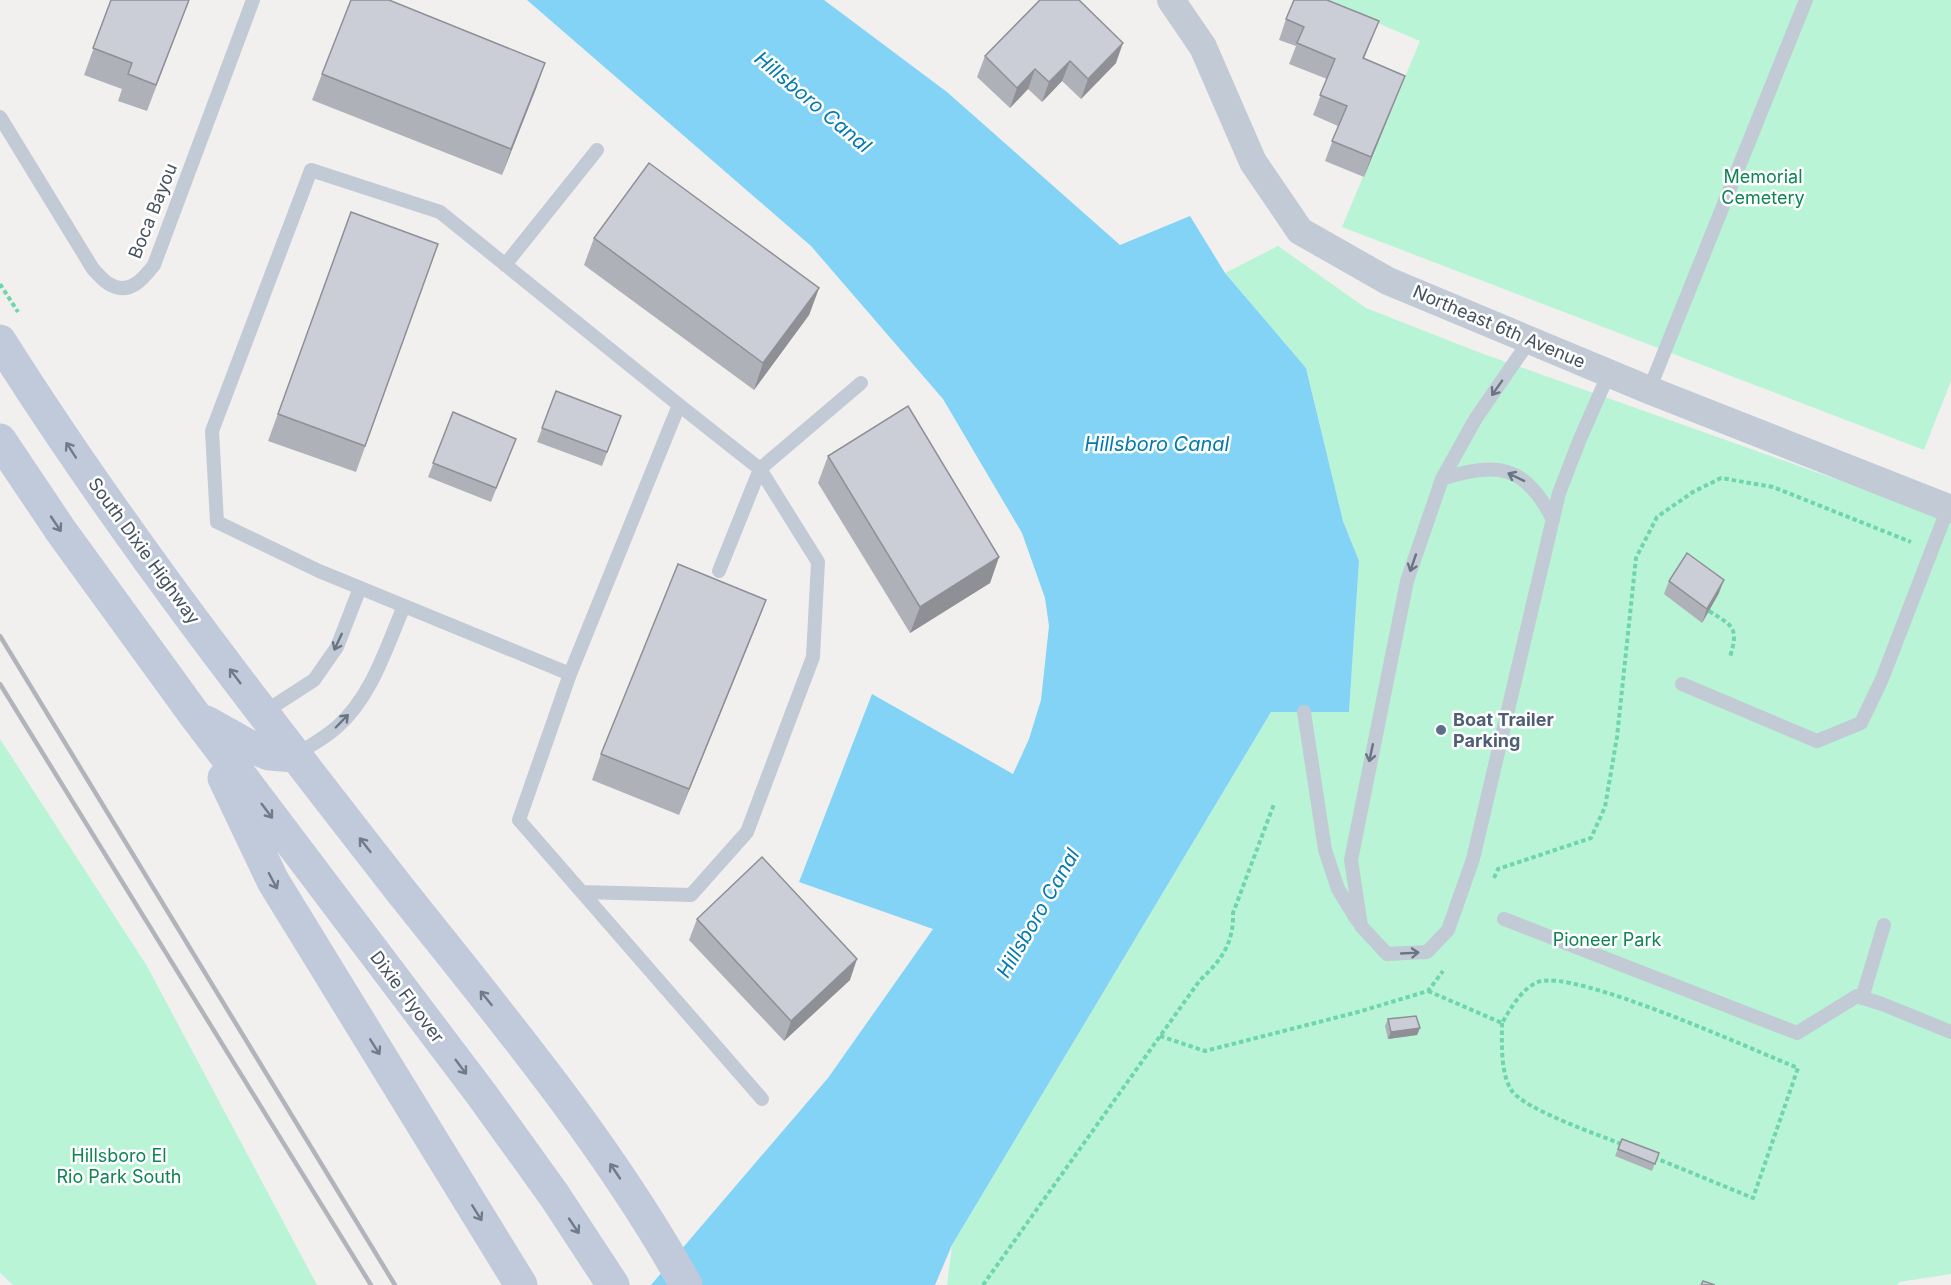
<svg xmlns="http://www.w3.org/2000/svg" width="1951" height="1285" font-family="Inter,sans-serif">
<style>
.green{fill:#baf4d6}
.water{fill:#82d3f6}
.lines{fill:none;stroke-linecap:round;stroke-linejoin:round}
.path{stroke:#6ed6ac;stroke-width:4;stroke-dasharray:4.5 3;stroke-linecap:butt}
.service{stroke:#c2cad6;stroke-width:14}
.minor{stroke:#c2cad6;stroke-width:28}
.secondary{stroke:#c0cadb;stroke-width:33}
.rail{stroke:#b1b4bb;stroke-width:4.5}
.wall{fill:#afb1b8}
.shaded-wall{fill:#8e9096}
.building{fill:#cbced6;stroke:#8e9096;stroke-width:1.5}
.oneway{stroke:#6a7583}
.oneway2{stroke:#707b8a}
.service-dot{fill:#5c6f8a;stroke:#fff;stroke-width:2}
.labels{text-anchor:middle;stroke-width:5;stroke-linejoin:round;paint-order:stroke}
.park-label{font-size:18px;fill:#0d8454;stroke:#fff}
.street-label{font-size:18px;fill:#45515f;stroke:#fff}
.service-label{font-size:18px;font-weight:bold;fill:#4e5e75;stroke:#fff;text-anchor:start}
.water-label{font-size:20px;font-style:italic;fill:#017ab0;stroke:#fff}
</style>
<rect width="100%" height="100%" fill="#f2f0ef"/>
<path class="green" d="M1323 0H1951V381L1924 450 1342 227 1420 41Z
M1278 246 1366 308 1478 352 1951 520V1274L1899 1282 1898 1285H947L952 1245 1271 712H1349L1359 561 1343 521 1306 368 1225 273Z
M0 739 147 966 317 1285H13L0 1273Z"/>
<path class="water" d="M527 0H824L947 92 1120 245 1190 216 1225 273 1306 368 1343 521 1359 561 1349 712H1271L952 1245 935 1285H651L828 1078 933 929 799 882 872 694 1013 774 1029 739 1041 700 1049 626 1045 598 1022 533 943 399 811 246Z"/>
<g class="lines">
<path class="path" d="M0 284 18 312
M1709 611C1733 626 1739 627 1730 657
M1494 878 1498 869 1591 838 1605 807 1617 737 1636 558 1657 517 1693 492 1721 478 1773 487 1911 542
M1428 991 1502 1023C1511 1008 1521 989 1538 982 1574 968 1755 1051 1798 1068L1753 1198 1653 1157
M1502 1023C1502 1042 1500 1074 1512 1091 1526 1110 1599 1135 1624 1145
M1160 1036 1205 1051 1358 1012 1428 991 1443 971
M983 1285 1200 980C1221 961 1234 943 1233 913L1274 804"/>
<path class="service" d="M0 117 93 269C98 274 104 282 111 285 130 295 143 279 154 265L253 0
M505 265 597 150
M1530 340 1476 418 1442 479 1407 581 1351 860 1361 926 1387 954 1427 952 1448 930 1473 859 1559 493 1580 439 1609 373
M1649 390 1806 0
M679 405 440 212 311 170 212 431 217 522 319 571 570 674 519 820 762 1099
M1442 479C1497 461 1526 465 1553 520
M570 674 679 405 760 469 719 571
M1682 684 1817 741 1861 723 1882 679 1948 508
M1304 712 1325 850 1338 889 1357 920
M263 713 314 680 337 647 360 588
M295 756C309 746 325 738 337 727 372 696 386 648 404 606
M582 892 691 895 747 832 813 657 818 562 760 469 861 383
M1504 919 1797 1033 1857 996 1882 1004 1951 1032
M1862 998 1884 925"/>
<path class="minor" d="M1171 0 1203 47 1253 162 1300 231 1388 281 1649 390 1951 509"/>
<path class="secondary" d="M0 341C121 533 261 712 401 891 502 1018 607 1143 686 1285
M0 440 61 531 194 714 482 1095 554 1195 613 1285
M206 722 247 745 269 754 295 756
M224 778 273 881 521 1285"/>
<path class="rail" d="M0 636 395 1285
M0 684 371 1285"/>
</g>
<path class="wall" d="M111 0H189L147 111 118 101 122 89 84 75Z
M1286 19 1379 21 1364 59 1405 76 1364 177 1325 161 1338 126 1313 115 1327 79 1289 64 1296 46 1279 40Z
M985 56 1116 63 1081 99 1062 81 1042 102 1028 89 1010 108 977 77Z
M545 63 502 175 312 100 322 74Z
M351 212 438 244 356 472 268 441Z
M594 238 819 288 809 315 754 390 584 265Z
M556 391 621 416 602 466 537 442Z
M453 412 516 439 491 502 428 477Z
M828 456 999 557 990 583 910 633 818 483Z
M1669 581 1719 593 1702 623 1664 594Z
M766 600 756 626 679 815 592 780 601 754Z
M697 919 850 980 784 1041 689 940Z
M1388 1019 1420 1028 1417 1035 1388 1039 1385 1026Z
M1622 1139 1659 1153 1652 1171 1615 1156Z"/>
<path class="shaded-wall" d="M1123 43 1116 63 1081 99 1088 79Z
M1070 61 1062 81 1042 102 1049 82Z
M545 63 536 89 502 175 511 149Z
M1035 69 1028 89 1010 108 1017 88Z
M1405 76 1397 96 1364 177 1371 157Z
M819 288 809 315 754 390 763 363Z
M999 557 990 583 910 633 920 607Z
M1724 580 1719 593 1702 623 1707 609Z
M766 600 756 626 679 815 689 789Z
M857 959 850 980 784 1041 791 1021Z
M1420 1028 1417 1035 1388 1039 1391 1032Z"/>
<path class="building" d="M111 0H189L156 85 128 74 132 63 93 48Z
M351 0H389L545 63 511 149 322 74Z
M1040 0H1079L1123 43 1088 79 1070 61 1049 82 1035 69 1017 88 985 56Z
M1294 0H1327L1379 21 1363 58 1405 76 1371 157 1332 141 1347 106 1320 95 1335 59 1297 43 1304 27 1286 19Z
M649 163 819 288 763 363 594 238Z
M351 212 438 244 365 446 278 414Z
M556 391 621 416 607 452 542 428Z
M908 406 999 557 920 607 828 456Z
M453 412 516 439 496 488 433 463Z
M1687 553 1724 580 1707 609 1669 581Z
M678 564 766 600 689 789 601 754Z
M762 857 857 959 791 1021 697 919Z
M1416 1016 1420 1028 1391 1032 1388 1019Z
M1622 1139 1659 1153 1655 1164 1618 1149Z
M1703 1281 1715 1285H1701Z"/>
<defs><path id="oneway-shaft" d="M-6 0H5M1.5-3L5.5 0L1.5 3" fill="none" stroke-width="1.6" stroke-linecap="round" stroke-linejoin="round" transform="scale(1.5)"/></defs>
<g class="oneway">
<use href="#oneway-shaft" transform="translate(1497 388) rotate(125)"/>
<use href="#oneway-shaft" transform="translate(1516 477) rotate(-154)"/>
<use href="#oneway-shaft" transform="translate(1413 563) rotate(109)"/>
<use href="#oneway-shaft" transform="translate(338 642) rotate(115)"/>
<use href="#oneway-shaft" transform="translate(342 721) rotate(-46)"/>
<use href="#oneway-shaft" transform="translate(1371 753) rotate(102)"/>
<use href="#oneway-shaft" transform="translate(1410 953) rotate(-3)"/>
</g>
<g class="oneway2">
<use href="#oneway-shaft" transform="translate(71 450) rotate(-123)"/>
<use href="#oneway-shaft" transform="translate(56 524) rotate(56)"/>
<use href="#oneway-shaft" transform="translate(235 676) rotate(-127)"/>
<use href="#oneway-shaft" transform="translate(267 811) rotate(53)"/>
<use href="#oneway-shaft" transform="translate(365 845) rotate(-128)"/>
<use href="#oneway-shaft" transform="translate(273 881) rotate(62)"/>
<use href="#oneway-shaft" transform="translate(486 998) rotate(-129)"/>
<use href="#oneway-shaft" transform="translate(375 1047) rotate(58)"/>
<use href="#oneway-shaft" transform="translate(461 1067) rotate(53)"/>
<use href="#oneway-shaft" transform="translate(615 1171) rotate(-124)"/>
<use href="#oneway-shaft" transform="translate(477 1213) rotate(58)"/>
<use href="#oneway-shaft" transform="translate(574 1226) rotate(56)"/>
</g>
<circle class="service-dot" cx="1441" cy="730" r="6"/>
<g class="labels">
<g class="park-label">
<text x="1763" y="183">Memorial<tspan x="1763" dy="21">Cemetery</tspan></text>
<text x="1607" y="946">Pioneer Park</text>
<text x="119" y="1162">Hillsboro El<tspan x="119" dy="21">Rio Park South</tspan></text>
</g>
<g class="street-label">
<text transform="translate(153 211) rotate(-68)" y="6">Boca Bayou</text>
<text transform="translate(1499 327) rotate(23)" y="6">Northeast 6th Avenue</text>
<text transform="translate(144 551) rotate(54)" y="6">South Dixie Highway</text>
<text transform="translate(407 997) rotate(53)" y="6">Dixie Flyover</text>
</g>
<g class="service-label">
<text x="1453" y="726">Boat Trailer<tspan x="1453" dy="21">Parking</tspan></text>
</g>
<g class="water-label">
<text transform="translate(813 102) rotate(40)" y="7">Hillsboro Canal</text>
<text x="1157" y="451">Hillsboro Canal</text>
<text transform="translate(1038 913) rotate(-60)" y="7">Hillsboro Canal</text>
</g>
</g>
</svg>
